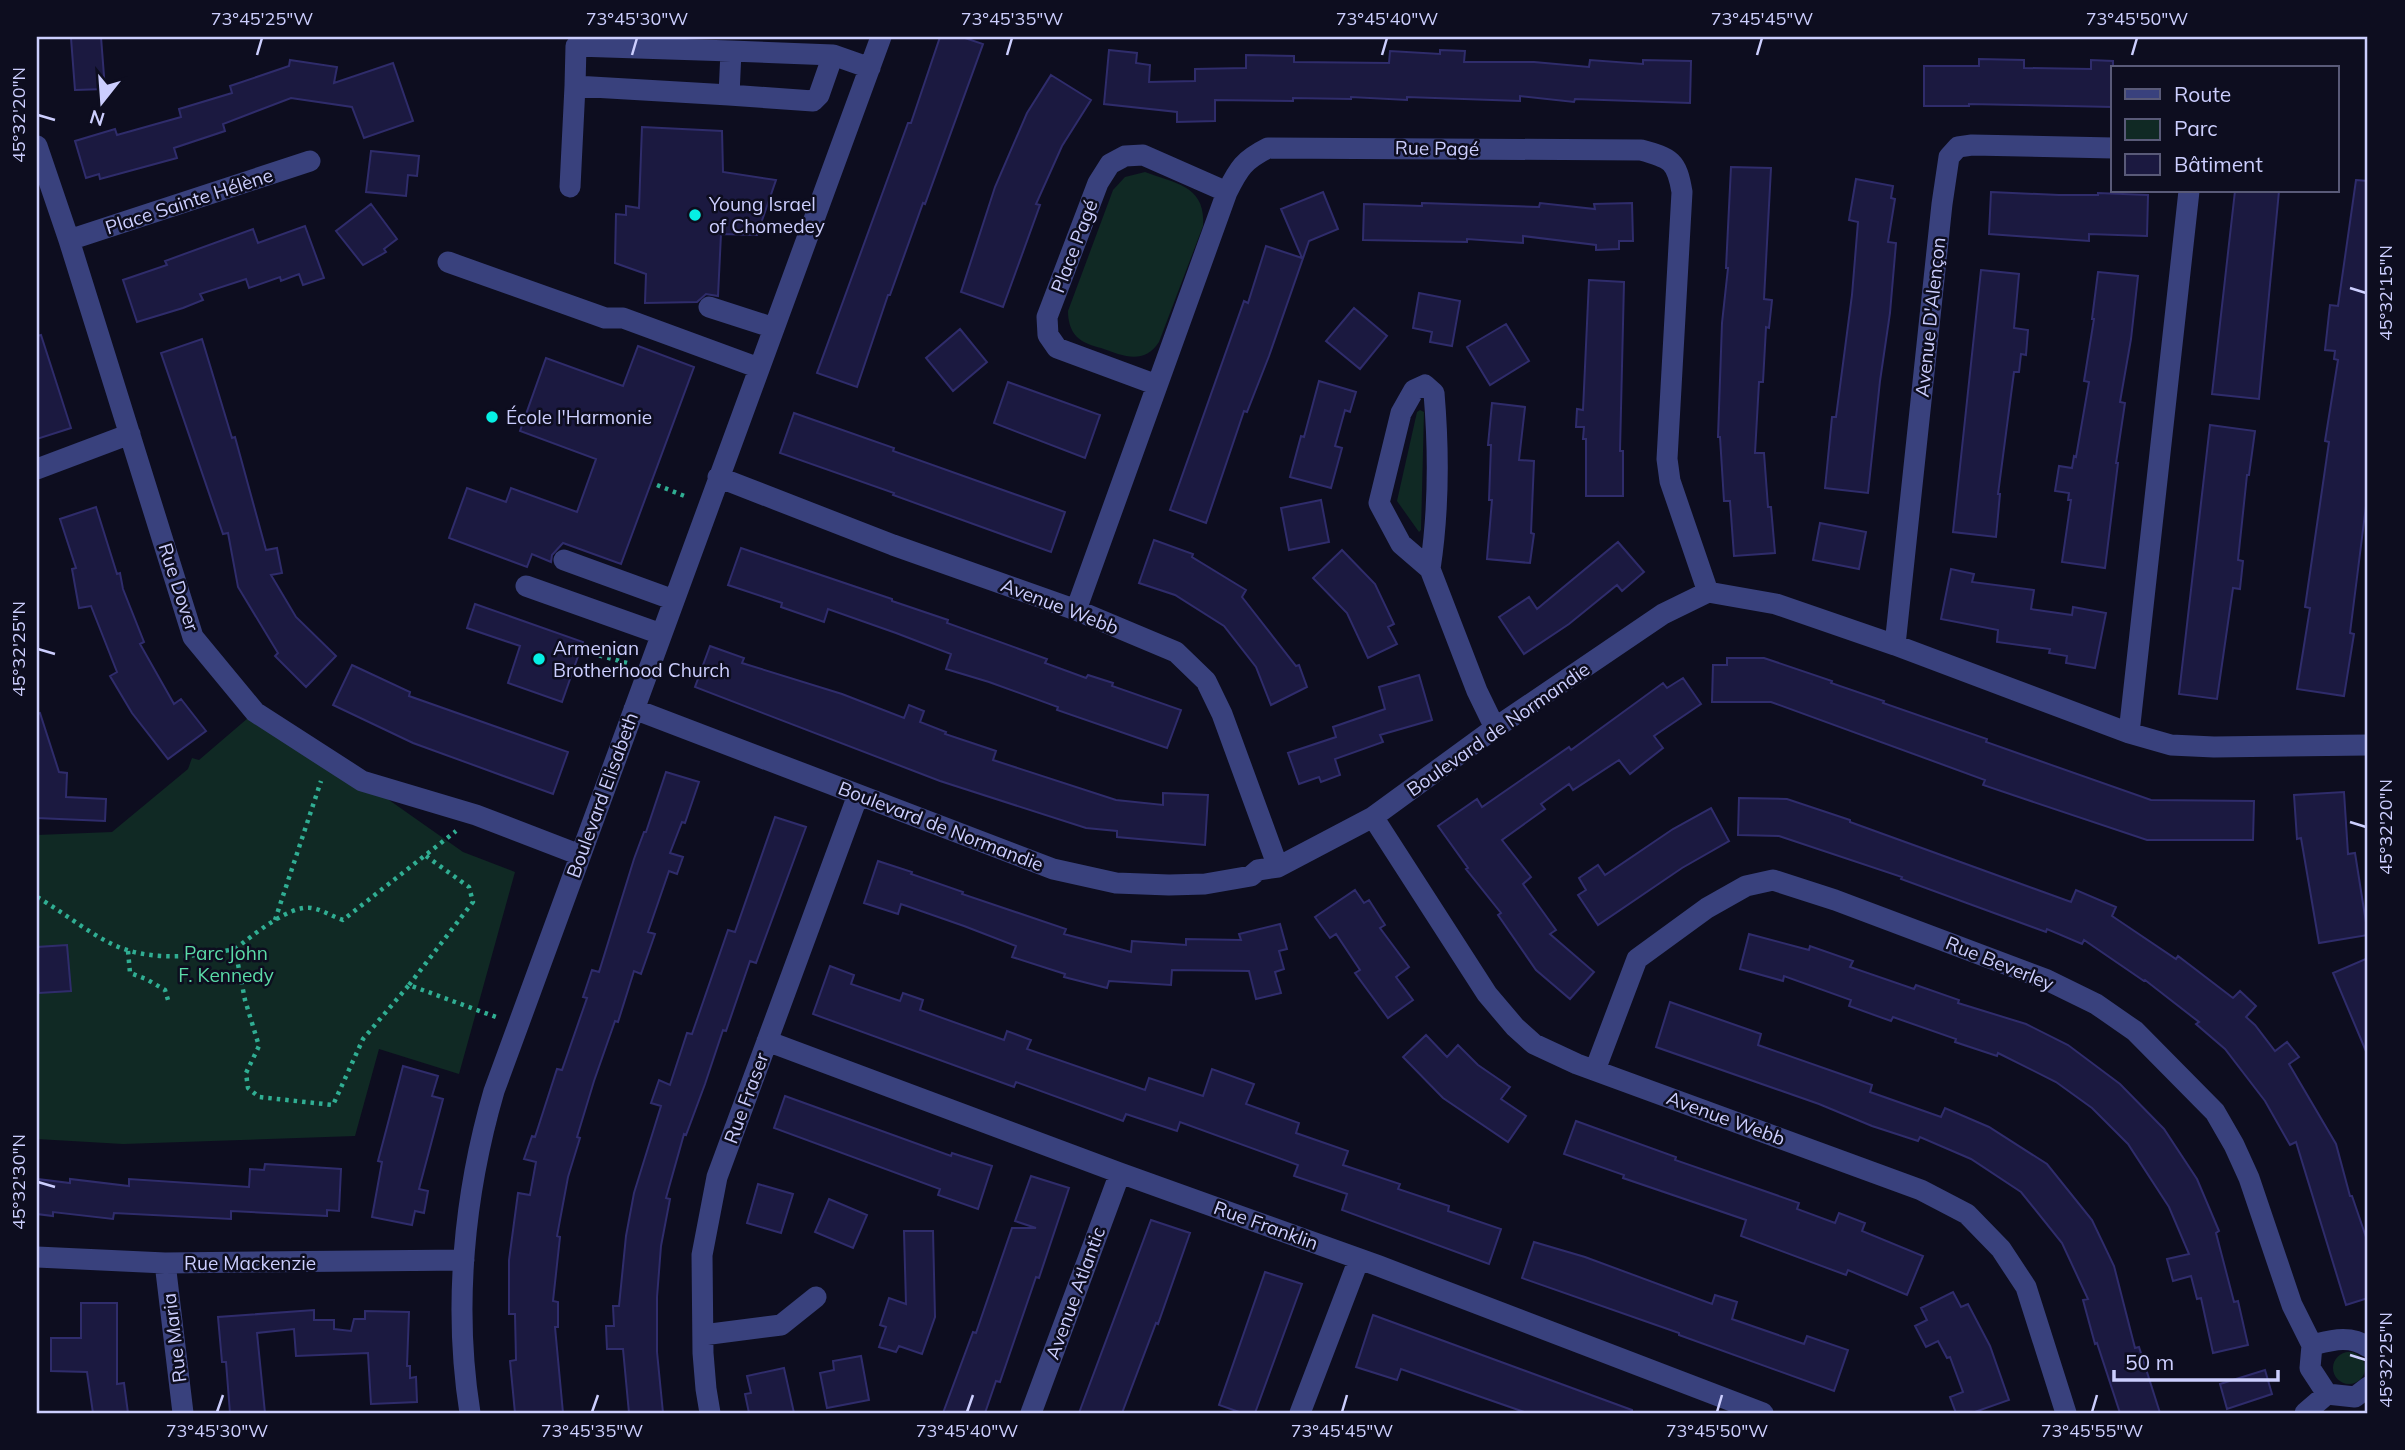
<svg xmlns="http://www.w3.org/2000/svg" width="2405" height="1450" font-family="Mulish,sans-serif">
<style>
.green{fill:#102924}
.building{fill:#1b1940;stroke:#2f2c6b;stroke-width:2}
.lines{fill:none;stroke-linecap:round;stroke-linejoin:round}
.path{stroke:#30ae93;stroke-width:4.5;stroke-dasharray:3.5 5;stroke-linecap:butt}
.minor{stroke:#39417d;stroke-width:21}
.ticks{fill:none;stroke:#cccefe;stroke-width:2.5}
.poi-dot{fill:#06f0e4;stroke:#0d0d1f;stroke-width:2.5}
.labels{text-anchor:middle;stroke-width:5;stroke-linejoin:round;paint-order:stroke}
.street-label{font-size:19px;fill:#cccefe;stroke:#0d0d1f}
.poi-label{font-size:19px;fill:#cccefe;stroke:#0d0d1f;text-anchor:start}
.park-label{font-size:19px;fill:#5bdba8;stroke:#0d0d1f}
.neatline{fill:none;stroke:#cccefe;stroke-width:2.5}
.ticks-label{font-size:18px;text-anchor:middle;fill:#cccefe}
</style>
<rect width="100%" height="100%" fill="#0d0d1f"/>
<path class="green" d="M1145 172C1177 184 1206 186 1203 226L1159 342C1144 365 1123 356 1101 348 1093 346 1083 343 1077 337 1070 330 1068 320 1068 311L1113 190 1125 177Z
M1420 410 1424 412 1421 530 1419 532 1397 501 1417 412Z
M255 712 362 781 463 852 515 872 459 1074 379 1049 355 1136 123 1144 37 1139V835L112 832 188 769 192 758 199 760Z
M2333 1368a16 16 0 1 1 32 0a16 16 0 1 1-32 0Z"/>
<path class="building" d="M101 37 105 89 75 90 71 38Z
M940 37H962L983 44 925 204 923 203 890 295H888L857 387 817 373 908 123H911Z
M1109 50 1137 53 1136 63 1150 65 1149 82 1195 81V69L1246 68V55L1294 56V62L1389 63 1390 51 1440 54V50L1465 51 1464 62H1534L1589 67 1590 60 1643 64V60L1691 61 1690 103 1575 99 1574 102 1520 96V101L1407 97V100L1351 97V99L1293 98V101L1215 100V121L1177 122V112L1104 104Z
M1979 59 2024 60V68L2091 69V60L2113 61V107L1969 104V106H1924V66H1979Z
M290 60 337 67 334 83 393 63 413 121 364 138 352 107 291 98 223 124 225 131 174 148 177 158 100 179 99 174 86 178 75 141 115 129 117 135 181 117 179 109 232 93 230 86 289 66Z
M1051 75 1091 100 1062 146 1036 204 1040 205 1003 307 961 292 995 187 1027 113Z
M642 127 722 131 723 172 776 180 757 235 721 234 718 296 706 294 697 302 645 303 646 274 615 263 616 214 626 215V206L639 208Z
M371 151 419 156 417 176 408 175 406 196 366 192Z
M1731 167 1771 168 1764 299 1772 300 1769 328 1766 327 1763 382H1759L1755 453H1764L1768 507H1771L1775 553 1734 556 1730 501H1724L1720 437H1718L1722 323 1728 268H1726Z
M1856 179 1893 186 1891 198 1895 199 1888 242 1896 243 1890 313 1880 381 1868 493 1825 488 1832 417H1836L1852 295 1858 222 1849 220Z
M2356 180 2368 181V490L2350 633 2354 634 2344 696 2297 689 2310 608 2305 607 2329 442 2325 441 2338 360 2334 359 2335 351 2325 350 2330 305 2338 306Z
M2235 191H2279L2259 399 2212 394Z
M1323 192 1338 229 1309 241 1269 356 1247 412 1244 411 1206 523 1170 510 1244 301 1248 303 1266 246 1302 258 1281 209Z
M1991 192 2059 195H2098V193L2148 195 2147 236 2089 234V241L1989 234Z
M1422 203 1539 207 1540 203 1595 209 1594 204 1632 203 1633 241H1619V249L1596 250V245L1523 236V243L1467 239V242L1363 240 1364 204 1422 206Z
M371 204 397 239 384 249 386 252 363 265 336 231Z
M305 226 324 278 303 285 299 274 281 281 280 277 249 288 246 279 200 294 203 300 183 308 137 322 123 280 167 265 165 261 253 229 258 243Z
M1981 270 2019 274 2014 328 2028 330 2026 355 2021 354 2019 372H2014L1998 494H2000L1996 537 1953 532Z
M2098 272 2138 276 2131 339 2120 402 2125 403 2116 463H2118L2105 568 2062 562 2071 500H2068L2069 493 2055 491 2059 466 2072 468 2074 456 2076 457 2089 382 2084 381 2094 319H2092Z
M1589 280 1624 282 1620 451H1623V496H1586V439H1583L1584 427H1576L1577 409 1583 410Z
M1419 293 1460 301 1452 346 1430 342 1432 332 1413 328Z
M1354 308 1387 336 1360 369 1326 341Z
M1506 324 1529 361 1490 385 1467 347Z
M960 329 987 362 953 391 926 358Z
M41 335 71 428 37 439V336Z
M202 339 232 438 235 437 266 550 277 548 282 573 271 575 296 617 336 656 306 687 275 656 278 653 238 587 228 533 223 534 161 353Z
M638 346 694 367 621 564 563 543 552 555 551 562 532 554 527 567 449 538 467 488 506 502 511 488 577 512 596 459 520 431 546 358 623 386Z
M1319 381 1356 392 1350 412 1345 410 1335 446 1342 448 1331 488 1290 477 1301 436 1304 437Z
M1008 382 1100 415 1085 458 994 423Z
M1492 403 1525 407 1519 460 1534 461 1531 533 1534 534 1530 563 1487 559 1492 500H1489L1491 445H1488Z
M794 413 894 448 893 451 1065 512 1051 552 893 495 894 493 780 453Z
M2210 425 2255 431 2249 475H2247L2238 560 2243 561 2240 589 2233 588 2217 699 2179 694Z
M1321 500 1329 542 1289 550 1281 508Z
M96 507 117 574 120 573 123 589 144 642 140 644 174 704 181 699 206 731 168 759 132 713 110 676 117 672 91 606 79 608 72 569 76 568 60 519Z
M1820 523 1866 532 1859 569 1813 560Z
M1154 540 1193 554 1192 557 1246 590 1242 597 1296 666 1299 665 1307 687 1271 705 1256 667 1224 626 1175 595 1139 583Z
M1618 542 1644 572 1622 591 1617 585 1569 624 1524 654 1499 617 1529 597 1537 609Z
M741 548 892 599V601L948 620 947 623 1047 659 1045 663 1086 678 1088 675 1113 683 1112 686 1181 710 1167 748 1057 710 1058 707 989 682 946 669 951 654 896 633 828 609 824 622 781 607 782 603 728 585Z
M1342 550 1375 584 1394 624 1388 627 1397 644 1368 658 1347 613 1313 578Z
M1951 569 1974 574 1972 582 2034 590 2031 609 2072 615 2073 607 2106 613 2095 668 2066 663 2067 656 2049 653 2050 649 1997 642 1998 630 1941 619Z
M475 604 583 642 562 702 508 683 520 646 467 628Z
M710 646 744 658 742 663 842 694 904 718 909 705 924 711 920 722 946 732 945 734 996 751 993 760 1116 800 1163 805V793L1208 795 1205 845 1117 837V831L1086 828 940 781 695 687Z
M1727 658H1764L1832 681 1831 683 1884 701 1883 703 1987 739 1986 742 2151 800 2254 801 2253 840H2147L1983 785 1985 780 1771 702H1712L1713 665H1727Z
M352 665 410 692 409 696 568 752 553 794 413 743 333 705Z
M1419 675 1432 720 1380 735 1383 742 1335 759 1340 775 1321 782 1319 777 1299 784 1288 753 1336 737 1333 727 1385 709 1379 687Z
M1683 678 1701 704 1654 736 1663 748 1630 774 1619 760 1573 790 1569 784 1541 804 1545 809 1502 840 1531 877 1523 884 1556 930 1550 934 1594 972 1570 999 1536 970 1498 915 1501 913 1466 869 1468 868 1438 826 1477 799 1482 807 1569 747 1571 750 1663 683 1667 688Z
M40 713 59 772 67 773 66 797 106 799 105 821 37 818V714Z
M666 772 699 782 685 823 682 822 670 853 683 857 677 874 669 871 648 932 655 934 641 974 634 971 618 1022 615 1021 594 1081 577 1137 580 1138 568 1177 557 1236 560 1237 553 1301 558 1302V1327H555L563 1413H515L510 1361 516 1360 515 1314H509V1260L518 1193 530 1195 536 1162 524 1159 532 1136 535 1137 557 1069 562 1070 587 998 583 997 592 970 599 972 634 859 644 832H646Z
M2344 792 2348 854 2355 853 2368 935 2319 943 2301 838 2297 839 2294 795Z
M1739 798 1787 799 1850 820V822L2071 902 2076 890 2116 907 2112 916 2176 959 2178 956 2233 998 2240 991 2256 1006 2246 1017 2255 1025 2275 1051 2287 1042 2299 1057 2289 1064 2336 1144 2350 1196H2352L2368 1243V1298L2346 1305 2296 1142 2290 1145 2265 1101 2225 1049 2196 1024 2199 1022 2145 980 2144 981 2084 940 2082 944 2047 929 2046 932 1901 879 1902 877 1779 836 1738 835Z
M1711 808 1729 841 1682 868 1598 925 1578 895 1586 890 1579 878 1598 865 1605 875 1673 829Z
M775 817 806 827 756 963 750 961 726 1031 723 1030 705 1084 686 1135 684 1134 666 1198 670 1199 661 1246 657 1297V1352L663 1413H629L623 1349H607L606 1326H614L613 1306H619L626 1236 634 1193 661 1106 651 1103 659 1080 670 1085 687 1033 692 1034 728 930 735 932Z
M878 861 912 872 911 874 963 892 962 894 1066 929 1064 934 1131 952 1132 941 1186 945V939L1241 940 1239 934 1280 924 1287 949 1279 951 1284 969 1275 972 1281 993 1256 999 1249 971 1172 970 1171 985 1109 981 1107 988 1064 977 1065 974 1012 957 1016 946 964 926 901 904 898 914 864 903Z
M1355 890 1364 903 1369 900 1385 925 1380 928 1409 967 1396 977 1413 1000 1388 1018 1355 973 1360 970 1336 934 1330 938 1315 917Z
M1749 934 1809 950 1810 946 1853 961 1850 967 1914 989 1916 985 1959 1000 1958 1003 2026 1024 2068 1045 2120 1084 2164 1129 2197 1179 2219 1231 2216 1233 2234 1302 2238 1301 2248 1345 2213 1353 2201 1298 2197 1299 2191 1276 2173 1281 2167 1259 2189 1254 2169 1207 2128 1144 2092 1108 2056 1082 1998 1053 1997 1056 1955 1042 1956 1039 1893 1017 1891 1021 1849 1006 1851 1000 1784 976 1783 981 1740 969Z
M67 945 71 991 39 993 37 947Z
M2368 958V1056L2333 973Z
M830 966 854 975 851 984 900 1001 903 993 923 1000 920 1010 1004 1040 1007 1031 1031 1040 1027 1049 1145 1090 1149 1078 1203 1096 1212 1069 1254 1084 1246 1104 1299 1123 1296 1133 1348 1151 1343 1165 1400 1184 1398 1189 1449 1206 1448 1211 1501 1229 1489 1264 1342 1210 1347 1194 1294 1176 1298 1165 1180 1122 1177 1131 1126 1114 1123 1121 1016 1082 1014 1087 813 1014Z
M1670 1002 1761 1034 1758 1045 1872 1085 1870 1092 1941 1117 1945 1108 1989 1127 2047 1164 2092 1220 2114 1266 2135 1348 2139 1347 2160 1413H2120L2097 1343 2095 1344 2083 1300 2088 1299 2062 1243 2021 1192 1971 1159 1920 1137 1918 1141 1872 1126 1819 1104 1656 1047Z
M1426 1035 1447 1057 1458 1045 1478 1065 1510 1087 1501 1099 1526 1116 1508 1142 1443 1098 1403 1057Z
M403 1066 438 1076 432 1096 443 1099 419 1189 428 1191 424 1213 415 1211 412 1225 372 1217 382 1162 378 1161Z
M785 1096 951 1156 952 1153 992 1166 978 1209 938 1195 940 1189 774 1128Z
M1576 1121 1676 1157 1675 1160 1799 1203 1797 1209 1835 1223 1839 1213 1865 1223 1862 1231 1923 1256 1907 1295 1848 1270 1846 1275 1741 1236 1746 1220 1623 1178 1624 1175 1564 1154Z
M265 1164 341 1169 339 1211 327 1210V1216L231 1211V1219L114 1213 113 1219 53 1212V1216L37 1214V1179L70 1183V1179L129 1186V1179L249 1187 250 1169 264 1170Z
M1031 1176 1069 1188 1039 1278 1036 1277 1000 1382 996 1381 985 1413H943L973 1332 976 1333 1012 1228H1036L1015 1221Z
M758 1184 793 1194 781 1233 747 1223Z
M829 1199 867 1215 853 1248 815 1232Z
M1151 1220 1190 1233 1158 1324 1156 1323 1122 1413H1079Z
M904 1231H933L935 1317 922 1354 899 1346 896 1352 879 1347 886 1327 880 1325 889 1298 906 1304Z
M1534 1242 1585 1257 1712 1304 1715 1295 1737 1302 1732 1319 1804 1344 1807 1336 1848 1350 1834 1391 1679 1335V1333L1522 1278Z
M1265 1272 1302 1284 1255 1413H1242L1219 1405Z
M1953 1292 1961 1307 1968 1304 1990 1346 2009 1400 1972 1413H1956L1950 1397 1963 1392 1950 1357 1947 1358 1938 1341 1926 1347 1915 1326 1927 1320 1921 1308Z
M81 1303H117V1384L124 1383 128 1413H93L87 1372 51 1371V1338H81Z
M314 1310V1320H334V1329L351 1331 354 1319H365V1311L409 1312 407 1366H410V1378L416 1377 417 1402 371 1404 368 1353 296 1356 294 1329 257 1333 265 1413H230L226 1362H222L218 1317Z
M1373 1315 1632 1410V1413H1527L1401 1369 1397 1380 1356 1367Z
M861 1356 869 1400 827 1408 820 1373 834 1370 833 1361Z
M784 1368 794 1413H749L745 1394 751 1393 747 1376Z
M2265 1370 2272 1394 2227 1409 2220 1384Z"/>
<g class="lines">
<path class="path" d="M657 485 687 497
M591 653 627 663
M37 897C61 911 82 928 106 941 145 963 194 957 235 949L245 1000 259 1046 246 1073 248 1088 259 1097 333 1105 363 1039 409 985 496 1017
M275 920 321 781
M235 949C252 936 290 904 312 908 323 910 333 917 343 920L456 831
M128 951 130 973 146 979 165 990 168 1000
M409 985 473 902 469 887 426 856"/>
<path class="minor" d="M833 55 819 95 813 101 729 95 731 51 833 55 870 68
M575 86 576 46 731 51
M37 146 69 240 193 637 255 712 362 781 476 815 580 855
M570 187 575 86 729 95
M69 240 310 161
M448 262 605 318H623L759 368
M709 307 774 328
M1157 385 1057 348 1048 335 1047 317 1098 183 1110 164 1125 156 1143 155 1227 192
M37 469 130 434
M718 477 893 545 1076 610 1176 652 1206 681 1222 714 1278 867
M564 560 674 600
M1430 569C1439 510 1439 452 1434 393L1425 385 1414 390 1401 413 1379 503 1401 544 1430 569 1477 691 1495 728
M526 586 661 634
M1076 610 1227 192C1239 168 1244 160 1268 148L1641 150C1671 158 1677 161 1682 192L1667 459 1670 481 1708 592
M1895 645 1942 204 1949 157 1958 147 1972 145 2113 148
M634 709 1053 869 1116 883 1169 885 1205 884 1251 876 1258 870 1278 867 1373 817 1495 728 1663 614 1708 592 1776 604 1895 645 2129 733 2171 745 2214 747 2368 745
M2129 733 2189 191
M1373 817 1487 994 1515 1027 1534 1044 1577 1064 1921 1190 1967 1214 2001 1249 2026 1287 2066 1413
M767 1041 1120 1173 1379 1266 1763 1413
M1595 1070 1637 959 1707 908 1746 886 1773 880 1835 900 2045 979 2096 1004 2135 1031 2215 1112 2234 1145 2249 1178 2292 1305 2312 1345 2310 1368 2327 1394
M37 1257 165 1263 464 1260
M165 1263 183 1413
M703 1335 781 1325 816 1297
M2312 1345C2333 1340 2350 1335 2368 1347
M470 1413C453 1307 464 1194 494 1091L881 37
M710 1413 706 1389 703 1353 702 1255 717 1177 858 795
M1031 1413 1120 1173
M1300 1413 1359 1259
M2305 1413 2327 1394 2355 1397 2368 1387"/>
</g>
<path class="ticks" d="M257 55 262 38M632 55 637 38M1007 55 1012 38M1382 55 1387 38M1757 55 1762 38M2132 55 2137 38M38 115 55 120M2350 288 2366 293M38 649 55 654M2350 822 2366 827M38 1182 55 1187M2350 1355 2366 1360M217 1412 223 1395M592 1412 598 1395M967 1412 973 1395M1342 1412 1347 1395M1717 1412 1722 1395M2092 1412 2097 1395"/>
<g class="poi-dot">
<circle cx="695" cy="215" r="7"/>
<circle cx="492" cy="417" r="7"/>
<circle cx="539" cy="659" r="7"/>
</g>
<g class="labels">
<g class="street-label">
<text transform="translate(1437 148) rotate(1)" y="7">Rue Pagé</text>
<text transform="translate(189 201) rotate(-18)" y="7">Place Sainte Hélène</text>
<text transform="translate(1074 246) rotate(-69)" y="7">Place Pagé</text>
<text transform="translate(1930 317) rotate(-84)" y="7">Avenue D'Alençon</text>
<text transform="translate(179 587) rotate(72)" y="7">Rue Dover</text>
<text transform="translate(1060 606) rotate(21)" y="7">Avenue Webb</text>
<text transform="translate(1498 729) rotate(-35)" y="7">Boulevard de Normandie</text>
<text transform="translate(602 795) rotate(-70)" y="7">Boulevard Elisabeth</text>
<text transform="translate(941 826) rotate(21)" y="7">Boulevard de Normandie</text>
<text transform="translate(2000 963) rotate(22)" y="7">Rue Beverley</text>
<text transform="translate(746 1098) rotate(-70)" y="7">Rue Fraser</text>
<text transform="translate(1726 1118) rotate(20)" y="7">Avenue Webb</text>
<text transform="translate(1266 1225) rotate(20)" y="7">Rue Franklin</text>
<text x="250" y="1270">Rue Mackenzie</text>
<text transform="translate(1075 1293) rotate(-70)" y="7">Avenue Atlantic</text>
<text transform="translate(174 1338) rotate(-97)" y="7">Rue Maria</text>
</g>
<g class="poi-label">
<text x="709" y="211">Young Israel<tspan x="709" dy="22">of Chomedey</tspan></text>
<text x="506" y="424">École l'Harmonie</text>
<text x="553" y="655">Armenian<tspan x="553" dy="22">Brotherhood Church</tspan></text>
</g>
<g class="park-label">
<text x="226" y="960">Parc John<tspan x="226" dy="22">F. Kennedy</tspan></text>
</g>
</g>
<rect width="2405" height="1450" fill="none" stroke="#0d0d1f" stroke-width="77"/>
<rect x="2111" y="66" width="228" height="126" fill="#0d0d1f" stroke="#595a78" stroke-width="2"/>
<rect x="2125" y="89" width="35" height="10" fill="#39417d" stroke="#595a78" stroke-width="2"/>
<text x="2174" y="102" font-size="21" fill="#cccefe">Route</text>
<rect x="2125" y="119" width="35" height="21" fill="#102924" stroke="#595a78" stroke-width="2"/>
<text x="2174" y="136" font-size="21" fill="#cccefe">Parc</text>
<rect x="2125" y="154" width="35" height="21" fill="#1b1940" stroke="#595a78" stroke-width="2"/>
<text x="2174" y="172" font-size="21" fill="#cccefe">Bâtiment</text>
<g transform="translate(102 102) rotate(197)" stroke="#0d0d1f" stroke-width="5" paint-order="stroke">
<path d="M0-5L12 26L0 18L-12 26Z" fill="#cccefe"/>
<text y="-10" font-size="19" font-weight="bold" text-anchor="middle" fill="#cccefe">N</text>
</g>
<path d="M2114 1370v10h164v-10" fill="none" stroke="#cccefe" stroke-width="3.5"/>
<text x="2125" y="1370" font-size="21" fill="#cccefe" stroke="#0d0d1f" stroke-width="5" paint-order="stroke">50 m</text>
<rect x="38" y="38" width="2328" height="1374" class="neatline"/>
<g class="ticks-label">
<text x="262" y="25">73°45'25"W</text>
<text x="637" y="25">73°45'30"W</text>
<text x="1012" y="25">73°45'35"W</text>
<text x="1387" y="25">73°45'40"W</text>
<text x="1762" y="25">73°45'45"W</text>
<text x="2137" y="25">73°45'50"W</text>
<text transform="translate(19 115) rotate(-90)" y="6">45°32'20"N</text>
<text transform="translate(2386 293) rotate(-90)" y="6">45°32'15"N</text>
<text transform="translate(19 649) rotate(-90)" y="6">45°32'25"N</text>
<text transform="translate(2386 827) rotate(-90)" y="6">45°32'20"N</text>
<text transform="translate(19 1182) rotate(-90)" y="6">45°32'30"N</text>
<text transform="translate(2386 1360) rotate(-90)" y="6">45°32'25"N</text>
<text x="217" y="1437">73°45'30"W</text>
<text x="592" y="1437">73°45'35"W</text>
<text x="967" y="1437">73°45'40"W</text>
<text x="1342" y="1437">73°45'45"W</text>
<text x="1717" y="1437">73°45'50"W</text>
<text x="2092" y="1437">73°45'55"W</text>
</g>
</svg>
